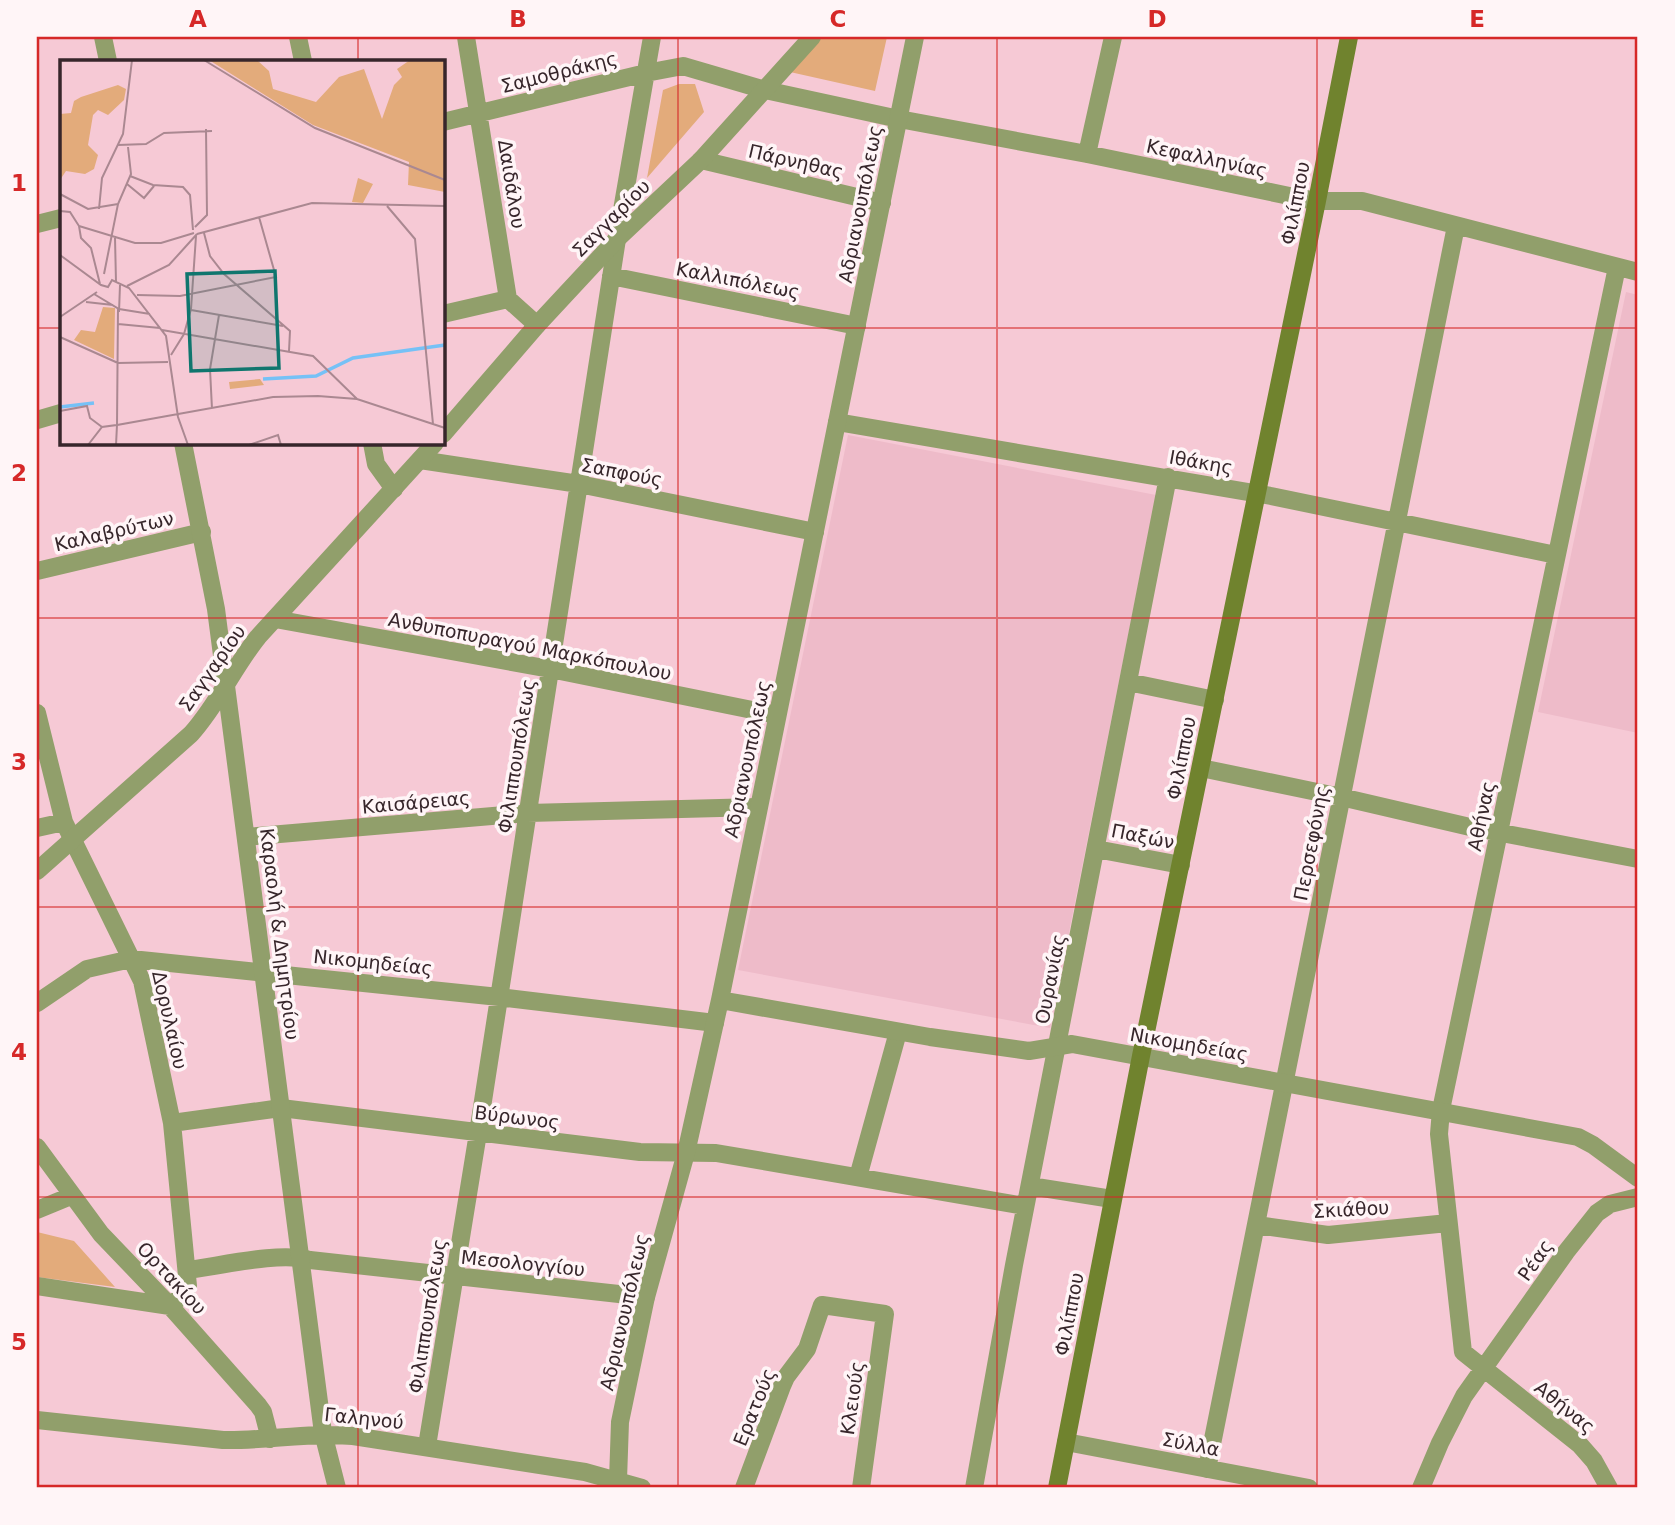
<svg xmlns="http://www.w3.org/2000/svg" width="1675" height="1525" font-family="'DejaVu Sans',sans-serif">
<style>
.built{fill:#eebbc9}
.green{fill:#e3ab7b}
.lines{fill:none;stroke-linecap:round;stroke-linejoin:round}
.minor{stroke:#919f6b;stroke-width:18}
.tertiary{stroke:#919f6b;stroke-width:18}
.secondary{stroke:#70832e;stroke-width:18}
.grid{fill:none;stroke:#d62828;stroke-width:2;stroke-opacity:0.55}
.labels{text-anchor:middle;stroke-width:7;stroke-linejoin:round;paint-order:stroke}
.street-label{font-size:19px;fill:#37262b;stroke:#fff5f7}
.inset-river{fill:none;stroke:#76c1f6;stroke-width:3.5}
.inset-road{fill:none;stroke:#aa8891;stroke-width:2}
.view{fill:#0f766e;fill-opacity:0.15;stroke:#0f766e;stroke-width:3.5}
.inset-edge{fill:none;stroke:#37262b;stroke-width:3.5}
.neatline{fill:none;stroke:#d62828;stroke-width:2.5}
.grid-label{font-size:23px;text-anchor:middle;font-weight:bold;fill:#d62828}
</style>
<rect width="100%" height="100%" fill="#f6c9d5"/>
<path class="built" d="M1626 292 1638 295V733L1538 712Z
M848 435 1156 495 1050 1028 738 970Z"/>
<path class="green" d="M822 37H887L875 91 790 72Z
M679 84H695L704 112 647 178 663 90Z
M37 1232 74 1241 115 1287 37 1277Z"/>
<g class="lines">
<path class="minor" d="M298 37 303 61
M466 37 508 299 537 325
M443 122 646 73 683 66 765 90 899 119 1087 154 1299 198 1317 201H1362L1638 272
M1087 154 1113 37
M701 160 882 203
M37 224 61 218
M611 276 857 326
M443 314 508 299
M37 420 61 413
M837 422 1271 496 1556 555
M372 443 376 464 394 489
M420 460 579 484 815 532
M37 571 202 532
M275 619 550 669 777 715
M1128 682 1215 700
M37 713 64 822 142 981 172 1123 188 1286 184 1294 170 1306 37 1286
M1201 768 1341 797 1470 827 1638 859
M37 828 64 822
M246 837 528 813 758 807
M1096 849 1181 865
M37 1003 87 969 131 959 499 997 715 1023
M172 1123 281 1108 640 1152 716 1153 1025 1206
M37 1147 101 1234 170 1306 258 1405 263 1412 270 1439
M858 1177 898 1032
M1030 1186 1112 1199
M37 1210 71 1196
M1257 1225 1328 1235 1448 1223
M188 1270C220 1266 280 1251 310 1260L646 1297
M1066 1442 1309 1488
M427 1446 478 1133 617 239 652 37
M1207 1469 1456 226
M744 1488 782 1386 786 1377 807 1349 822 1305 885 1314 861 1488
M974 1488 1014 1265 1168 477
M1421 1488 1440 1443 1464 1396 1566 1252 1597 1213 1610 1204 1638 1197
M1609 1488 1594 1461 1580 1445 1463 1352 1439 1134 1441 1110 1617 267"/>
<path class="tertiary" d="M103 37 108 61
M443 434 537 325 617 239 701 160 812 37
M183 443 216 609 323 1433 337 1488
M37 871 191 734C218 704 233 668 258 637L435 443
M720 1000 930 1037 1029 1051 1072 1044 1578 1137 1593 1145 1638 1178
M37 1420 223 1440C267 1441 309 1432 353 1436L585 1472 642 1488
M618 1480 620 1422 646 1297 686 1153 720 1000 915 37"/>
<path class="secondary" d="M1057 1488 1141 1056 1317 201 1349 37"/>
</g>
<path class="grid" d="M358 37V61M678 37V1488M997 37V1488M1317 37V1488M37 328H61M443 328H1638M358 443V1488M37 618H1638M37 907H1638M37 1197H1638"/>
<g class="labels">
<g class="street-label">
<text transform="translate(559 72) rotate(-14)" y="7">Σαμοθράκης</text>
<text transform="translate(1207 158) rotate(12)" y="7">Κεφαλληνίας</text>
<text transform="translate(796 161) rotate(13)" y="7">Πάρνηθας</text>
<text transform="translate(512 184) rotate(81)" y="7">Δαιδάλου</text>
<text transform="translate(1295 203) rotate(-79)" y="7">Φιλίππου</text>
<text transform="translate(860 204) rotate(-79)" y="7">Αδριανουπόλεως</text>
<text transform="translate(611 218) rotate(-45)" y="7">Σαγγαρίου</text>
<text transform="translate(738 280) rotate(11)" y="7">Καλλιπόλεως</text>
<text transform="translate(1201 462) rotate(10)" y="7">Ιθάκης</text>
<text transform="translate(622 472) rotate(11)" y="7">Σαπφούς</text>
<text transform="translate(114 531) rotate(-13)" y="7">Καλαβρύτων</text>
<text transform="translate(530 646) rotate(11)" y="7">Ανθυποπυραγού Μαρκόπουλου</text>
<text transform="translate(212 668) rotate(-55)" y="7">Σαγγαρίου</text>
<text transform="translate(516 756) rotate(-81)" y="7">Φιλιππουπόλεως</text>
<text transform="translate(1181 758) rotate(-79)" y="7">Φιλίππου</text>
<text transform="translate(747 759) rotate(-78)" y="7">Αδριανουπόλεως</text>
<text transform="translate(416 802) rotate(-5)" y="7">Καισάρειας</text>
<text transform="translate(1481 816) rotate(-78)" y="7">Αθήνας</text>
<text transform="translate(1143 836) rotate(11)" y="7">Παξών</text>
<text transform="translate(1311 843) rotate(-79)" y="7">Περσεφόνης</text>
<text transform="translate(280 934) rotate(83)" y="7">Καραολή &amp; Δημητρίου</text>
<text transform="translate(373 962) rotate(6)" y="7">Νικομηδείας</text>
<text transform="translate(1050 979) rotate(-79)" y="7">Ουρανίας</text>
<text transform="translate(170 1020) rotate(77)" y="7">Δορυλαίου</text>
<text transform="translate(1189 1044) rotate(10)" y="7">Νικομηδείας</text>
<text transform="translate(517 1117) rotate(7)" y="7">Βύρωνος</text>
<text transform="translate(1351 1209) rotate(-3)" y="7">Σκιάθου</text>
<text transform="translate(1535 1260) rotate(-55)" y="7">Ρέας</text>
<text transform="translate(523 1263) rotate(6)" y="7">Μεσολογγίου</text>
<text transform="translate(172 1278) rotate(47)" y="7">Ορτακίου</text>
<text transform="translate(624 1312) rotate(-77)" y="7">Αδριανουπόλεως</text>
<text transform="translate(1069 1314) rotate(-79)" y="7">Φιλίππου</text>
<text transform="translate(427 1316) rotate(-81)" y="7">Φιλιππουπόλεως</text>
<text transform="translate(852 1398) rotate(-82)" y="7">Κλειούς</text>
<text transform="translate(754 1407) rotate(-68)" y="7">Ερατούς</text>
<text transform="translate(1565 1407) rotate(39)" y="7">Αθήνας</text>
<text transform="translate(364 1418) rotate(6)" y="7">Γαληνού</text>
<text transform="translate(1191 1444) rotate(11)" y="7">Σύλλα</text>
</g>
</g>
<g transform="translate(60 60)">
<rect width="385" height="385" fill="#f6c9d5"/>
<path d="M149 0H213L198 1 209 11 213 29 256 42 279 17 304 9 322 59 334 25 342 17 337 9 350 0H385V132L348 125 349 102 253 65ZM58 25 66 29 64 40 48 55 38 50 33 55 28 85 38 95 34 109 25 114 6 111 0 120V54L11 53 14 41 21 37ZM298 118 313 124 303 143 292 142ZM43 247 55 248 54 299 14 280 21 270 35 272ZM200 319 204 325 170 329 169 322Z" fill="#e3ab7b"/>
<path class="inset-river" d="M203 319 256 316 293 298 385 285M0 347 34 343"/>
<path class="inset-road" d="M144 0 255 68 385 120M58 85 86 84 104 73 152 71M70 116 93 125 123 127 130 135 133 170M67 124 84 138 94 126M0 134 28 149 58 144M327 146 355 179 373 364M39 149 42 118 63 74 72 0M0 151 10 152 19 166 21 178 31 188 40 224M19 166 75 183H101L134 173M135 167 147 155 146 69M144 173 150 196 164 214 230 271 229 291M137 174 252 143 385 146M55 178 56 222M0 195 41 225 48 227 52 220 69 228 106 276 118 357 128 385M44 214 58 144 71 114 68 87M67 226 109 205 137 174M34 234 59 249 90 254M77 235 120 236 216 217 199 157M26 242 53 245M58 248 57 365 213 337 258 336 297 339 385 368M131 250 223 266M59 252 60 225M0 257 37 232M58 264 100 268M102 270 253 296 297 339M0 277 58 303M111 295 124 274 131 249 136 176M58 303 108 302M152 349 150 309 159 255M0 351 27 346 30 358 42 367M28 385 42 367 57 365 56 385M189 385 218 375 221 385"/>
<path class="view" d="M215 211 219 308 131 311 127 214Z"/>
<rect width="385" height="385" class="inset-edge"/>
</g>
<rect width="1675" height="1525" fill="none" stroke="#fff5f7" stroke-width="77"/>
<rect x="38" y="38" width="1598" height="1448" class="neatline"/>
<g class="grid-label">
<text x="198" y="27">A</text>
<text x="518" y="27">B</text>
<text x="838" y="27">C</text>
<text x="1157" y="27">D</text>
<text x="1477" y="27">E</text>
<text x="19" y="191">1</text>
<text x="19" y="481">2</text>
<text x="19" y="770">3</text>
<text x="19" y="1060">4</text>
<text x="19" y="1350">5</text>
</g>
</svg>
